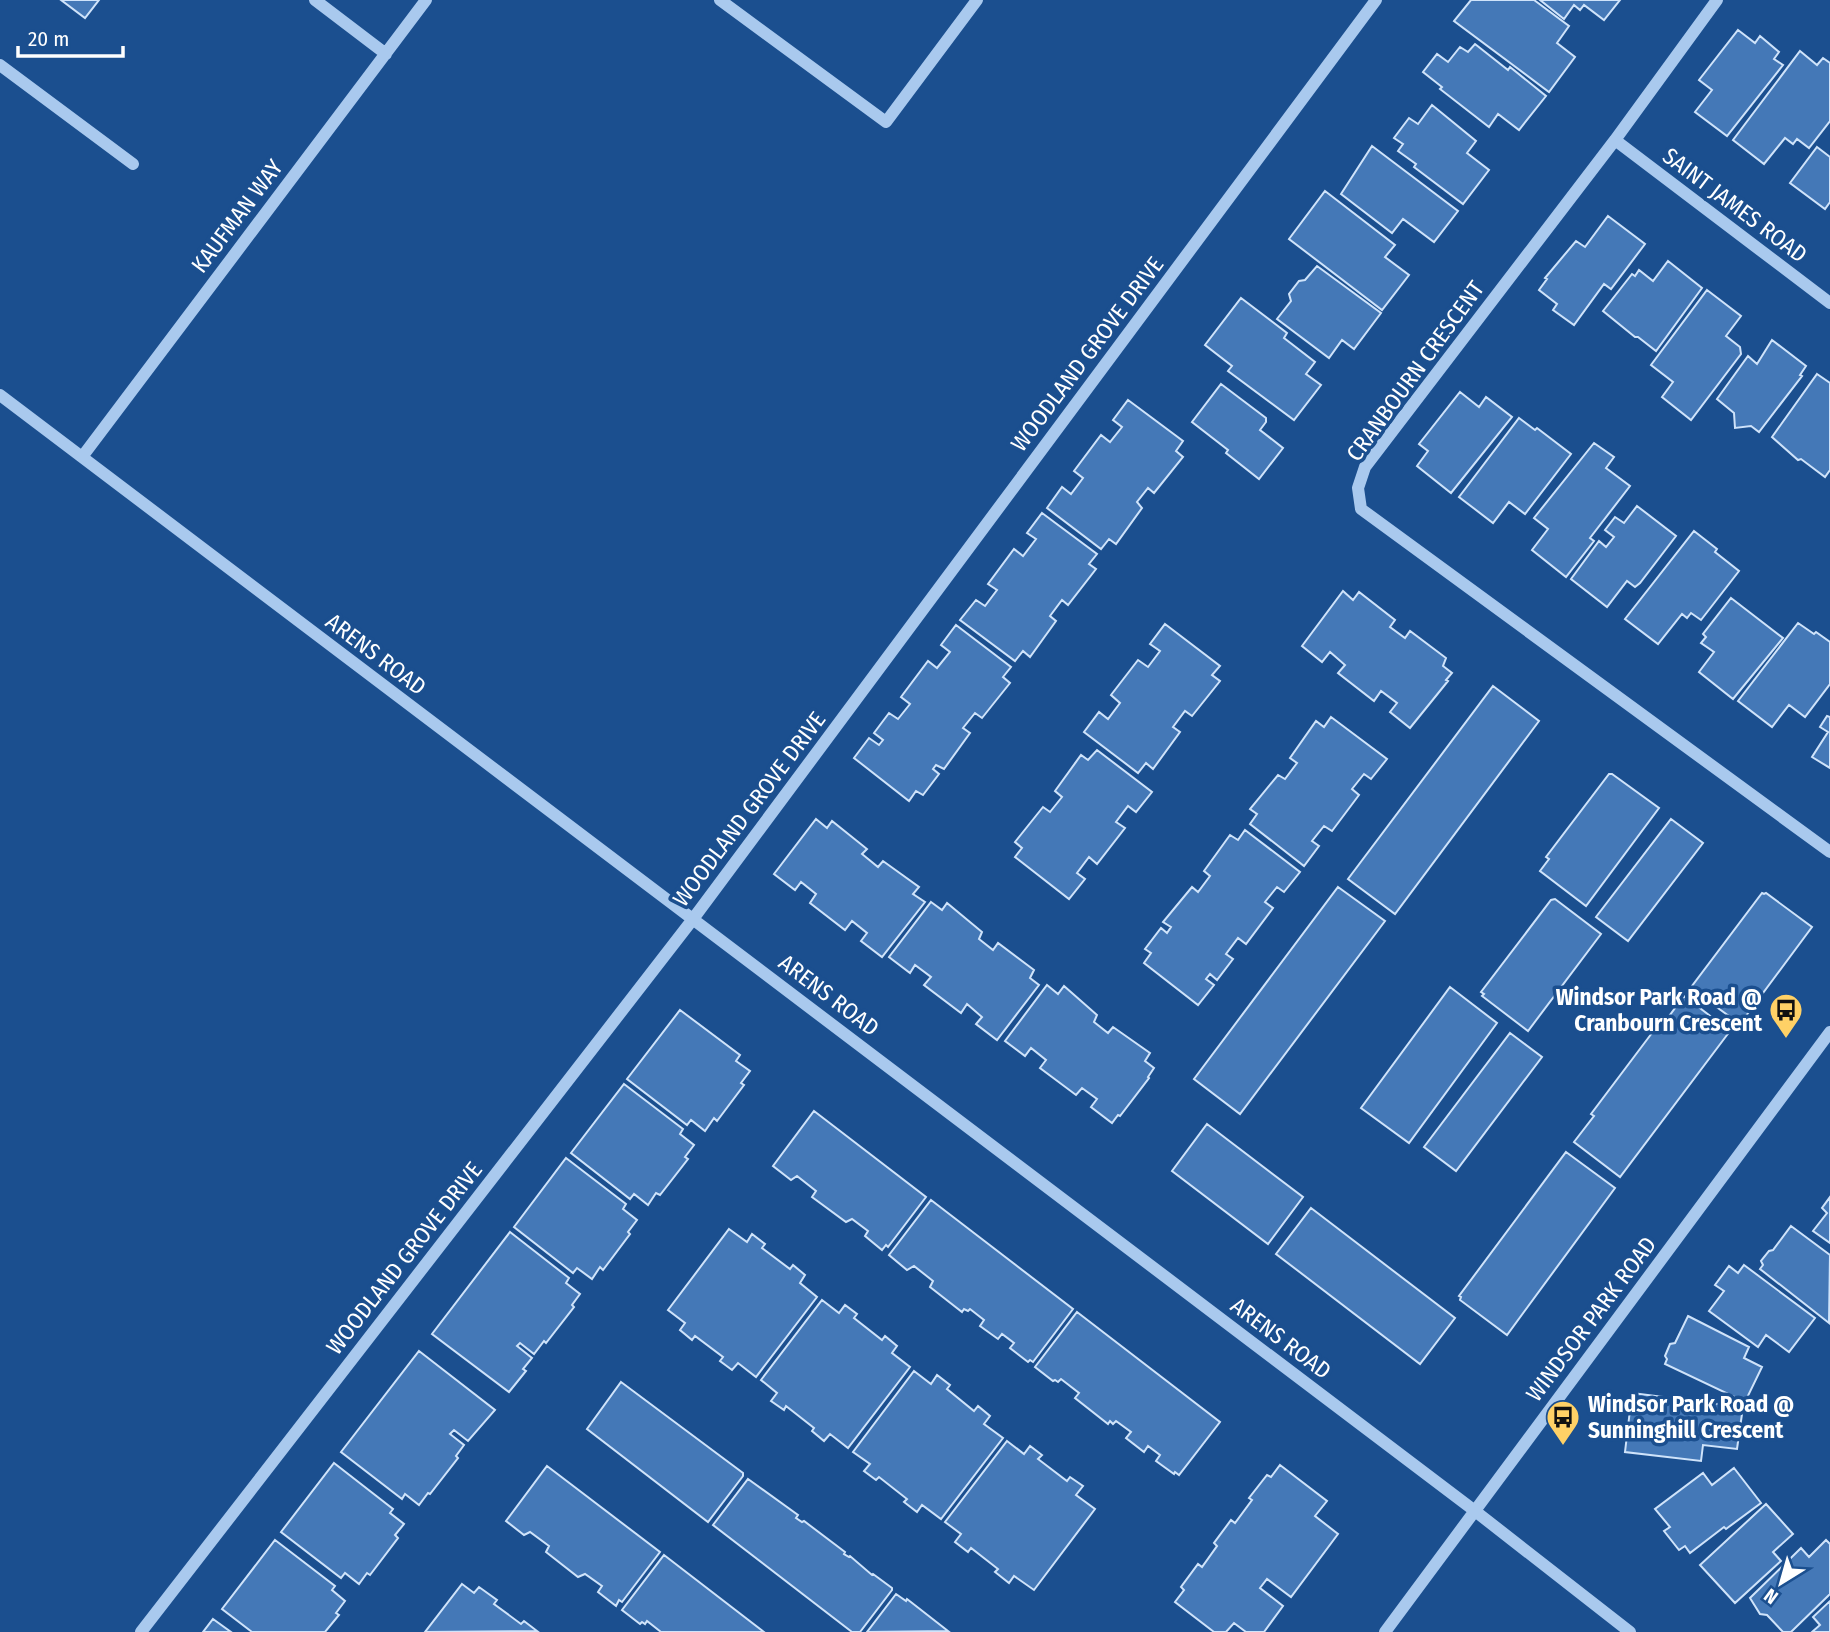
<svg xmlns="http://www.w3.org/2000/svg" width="1830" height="1632" font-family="'Fira Sans Condensed',sans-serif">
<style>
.building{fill:#4478b7;stroke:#cfe3fa;stroke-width:2}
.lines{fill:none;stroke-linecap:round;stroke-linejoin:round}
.minor{stroke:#a9c9ee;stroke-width:12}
.labels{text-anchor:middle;stroke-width:7;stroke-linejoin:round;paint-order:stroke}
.street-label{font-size:23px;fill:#fff;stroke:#1b4f8f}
.poi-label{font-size:23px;font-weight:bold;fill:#fff;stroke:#1b4f8f;text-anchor:end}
</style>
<rect width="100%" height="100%" fill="#1b4f8f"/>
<path class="building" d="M61 0H99L85 18Z
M1471 0H1534L1569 26 1557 43 1575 57 1549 92 1454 21Z
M1540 0H1620L1604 20 1584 5 1580 10 1574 5 1564 19Z
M1738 30 1755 43 1760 36 1779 52 1774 59 1783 65 1727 136 1695 112 1712 90 1699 80Z
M1475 44 1508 70 1510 67 1546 96 1519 130 1498 114 1489 127 1440 89 1442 87 1423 72 1437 54 1448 62 1460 47 1468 52Z
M1800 51 1817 65 1823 58 1830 63V121L1809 148 1797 139 1793 144 1785 138 1764 164 1733 140Z
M1432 105 1476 141 1467 153 1489 170 1463 204 1414 167 1416 164 1398 151 1403 144 1394 138 1409 118 1418 124Z
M1372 146 1458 211 1434 242 1403 219 1392 233 1341 194Z
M1817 147 1830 157V202L1825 209 1790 183Z
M1325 191 1395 245 1385 257 1409 275 1382 310 1289 239Z
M1608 216 1645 244 1611 289 1604 284 1574 325 1553 310 1557 304 1539 290 1547 279 1545 278 1576 241 1585 247Z
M1668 261 1702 288 1656 351 1638 337H1635L1603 311 1632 274 1635 276 1639 270 1653 281Z
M1317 266 1381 313 1354 349 1342 340 1329 358 1277 319 1291 301 1289 294 1299 281 1305 280Z
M1707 290 1741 316 1726 336 1740 347 1741 354 1691 420 1662 397 1673 382 1651 365Z
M1241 298 1287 333 1284 338 1315 362 1306 374 1321 385 1294 420 1228 371 1232 366 1205 345Z
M1772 340 1806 366 1800 375 1802 376 1759 432 1751 426 1735 428 1734 413 1717 399 1748 356 1757 364Z
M1817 374 1830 383V470L1825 477 1801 459 1798 460 1772 437Z
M1221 384 1266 418V422L1260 430 1283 448 1259 479 1226 453 1228 450 1192 422Z
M1460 392 1479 407 1486 397 1512 417 1451 493 1417 466 1428 451 1419 444Z
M1128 400 1183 441 1176 451 1183 457 1154 493 1148 488 1137 502 1142 508 1116 544 1109 539 1101 549 1047 508 1062 487 1071 494 1083 478 1074 471 1101 435 1110 442 1122 427 1113 420Z
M1519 418 1535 430 1537 428 1571 454 1525 514 1509 502 1493 523 1459 497Z
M1594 443 1614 457 1606 468 1630 486 1590 538 1594 541 1566 577 1532 550 1548 529 1534 518Z
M1637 506 1676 536 1640 583 1635 587 1627 581 1607 607 1571 579 1599 541 1606 547 1614 537 1605 530 1615 517 1624 523Z
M1042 513 1097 554 1089 564 1096 569 1068 605 1062 600 1050 616 1056 621 1030 657 1023 651 1015 661 960 620 976 600 985 606 997 590 988 584 1014 549 1023 556 1036 539 1027 533Z
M1694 531 1717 549 1715 552 1739 571 1701 620 1691 613 1687 618 1682 614 1658 644 1625 619Z
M1343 591 1353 600 1359 592 1395 620 1390 627 1405 638 1410 631 1446 658 1443 666 1452 673 1446 680 1448 681 1410 728 1390 712 1397 703 1381 691 1374 701 1338 673 1345 665 1330 652 1322 662 1302 646Z
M1731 598 1783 638 1733 699 1699 672 1714 652 1701 643 1706 637 1703 634Z
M1798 623 1814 634 1816 632 1830 642V684L1805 717 1789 705 1772 727 1738 701Z
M1165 624 1220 666 1212 675 1220 681 1192 716 1185 711 1173 727 1180 732 1153 769 1146 763 1138 773 1084 732 1099 712 1108 719 1120 703 1111 695 1138 660 1148 667 1160 651 1150 644Z
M956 625 1011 667 1003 677 1010 683 982 718 975 713 963 728 970 733 944 769 936 765 933 769 939 774 923 795 916 791 909 801 854 758 869 738 879 745 883 740 874 733 889 713 898 719 910 704 901 697 928 661 937 668 950 652 941 645Z
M1493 686 1539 721 1395 914 1348 879Z
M1827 716 1830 717V768L1812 757 1828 732 1820 727Z
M1331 717 1387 759 1371 779 1364 774 1352 789 1359 795 1332 831 1324 826 1312 841 1319 846 1304 866 1250 824 1257 814 1250 809 1278 775 1285 779 1297 763 1290 758 1316 721 1324 727Z
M1097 750 1152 792 1136 812 1128 806 1116 822 1125 828 1097 864 1089 857 1077 873 1085 879 1069 899 1015 857 1022 848 1015 842 1043 807 1050 812 1062 797 1055 791 1081 755 1088 760Z
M1609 774H1612L1659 808 1586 906 1540 871 1549 859 1546 857Z
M816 819 827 828 832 821 867 849 862 854 878 867 883 861 919 887 913 894 925 902 882 957 861 941 867 933 852 921 845 930 810 903 816 894 801 882 795 890 774 874Z
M1671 819 1703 843 1628 941 1596 917Z
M1245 830 1300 872 1284 892 1277 887 1265 902 1273 908 1246 944 1238 938 1226 954 1233 959 1217 980 1210 974 1206 979 1214 985 1198 1005 1144 963 1151 953 1145 949 1161 928 1167 933 1171 927 1163 922 1192 887 1198 892 1210 876 1204 871 1230 835 1238 840Z
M1338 887 1385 921 1240 1114 1194 1079Z
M1762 893 1764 894 1766 893 1812 927 1740 1024 1693 990 1692 986Z
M1555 899 1601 934 1528 1031 1482 996 1484 994 1481 992 1551 900Z
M931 902 942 910 947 903 982 932 979 939 993 950 998 943 1034 970 1030 978 1039 985 997 1040 976 1024 982 1017 967 1004 961 1013 924 985 931 977 915 965 910 973 889 957Z
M1047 985 1058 994 1064 986 1097 1015 1094 1022 1108 1033 1113 1027 1150 1053 1145 1061 1154 1068 1148 1077 1149 1078 1120 1116 1118 1115 1112 1123 1091 1107 1097 1099 1082 1088 1076 1095 1040 1068 1046 1060 1031 1048 1025 1056 1005 1041Z
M1450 987 1497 1023 1409 1143 1361 1108Z
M1684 996 1730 1031 1620 1177 1574 1142 1594 1116 1591 1114 1661 1021 1664 1023Z
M680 1010 740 1055 736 1061 750 1071 741 1083 744 1085 717 1121 714 1118 705 1131 691 1120 687 1125 627 1079Z
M1510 1033 1542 1057 1456 1171 1424 1147Z
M624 1084 683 1129 680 1134 694 1145 685 1157 688 1159 660 1195 656 1193 648 1205 634 1194 630 1199 571 1153Z
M814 1111 926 1197 888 1247 886 1245 882 1250 865 1236 868 1231 852 1219 846 1222 812 1197 816 1191 797 1176 791 1180 773 1166Z
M1207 1124 1303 1197 1268 1244 1172 1171Z
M1566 1152 1615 1188 1507 1335 1460 1300 1461 1297 1459 1296Z
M566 1158 626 1204 623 1209 637 1220 628 1232 630 1234 603 1270 600 1267 592 1279 577 1268 573 1273 514 1227Z
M1830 1197V1243L1813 1231 1827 1213 1822 1208Z
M931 1200 1073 1309 1033 1362 1030 1360 1028 1362 1010 1348 1014 1343 1002 1334 998 1339 980 1326 984 1320 970 1309 968 1311 964 1309 962 1312 930 1287 933 1281 914 1266 907 1270 889 1255Z
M1311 1208 1455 1318 1420 1364 1276 1254Z
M1791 1226 1830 1255 1829 1323 1760 1269 1763 1265 1761 1261 1769 1251 1773 1250Z
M729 1229 747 1242 752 1234 765 1244 762 1248 790 1269 793 1265 805 1275 800 1283 817 1297 756 1377 738 1363 732 1370 720 1361 723 1357 695 1336 692 1340 680 1330 685 1323 668 1310Z
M510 1232 569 1278 566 1283 580 1294 572 1305 574 1307 546 1343 544 1341 534 1354 520 1343 517 1346 532 1358 523 1369 526 1371 509 1392 432 1334Z
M1744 1265 1815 1318 1789 1352 1766 1335 1758 1347 1709 1311 1724 1291 1715 1285 1729 1266 1738 1273Z
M822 1300 839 1313 845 1305 857 1314 854 1318 882 1340 885 1336 897 1346 892 1353 910 1367 848 1448 830 1434 824 1441 812 1431 814 1428 786 1406 784 1410 771 1401 777 1393 761 1380Z
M1077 1312 1220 1422 1179 1475 1175 1472 1174 1474 1156 1461 1160 1455 1148 1446 1144 1452 1126 1438 1131 1432 1116 1421 1113 1424 1110 1421 1108 1424 1075 1398 1079 1393 1061 1379 1058 1382 1055 1380 1053 1381 1035 1367Z
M1688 1316 1749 1347 1744 1358 1762 1367 1745 1402 1665 1364 1667 1359 1665 1356 1670 1344 1675 1343Z
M419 1351 495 1410 468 1441 454 1430 450 1434 464 1445 456 1456 458 1458 430 1494 428 1493 419 1505 405 1494 402 1499 341 1452Z
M914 1371 931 1384 937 1375 950 1385 947 1389 974 1411 978 1406 990 1416 984 1424 1003 1438 941 1519 922 1505 917 1512 904 1502 907 1499 879 1477 876 1480 864 1471 870 1464 853 1452Z
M621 1382 743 1473V1476L708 1522 587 1429Z
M1632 1393 1743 1407 1737 1449 1703 1445 1701 1461 1625 1452Z
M1007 1441 1024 1454 1030 1446 1042 1455 1038 1459 1067 1481 1070 1477 1083 1486 1076 1495 1095 1509 1034 1590 1014 1576 1009 1583 995 1572 998 1569 971 1548 968 1552 955 1542 961 1534 945 1522Z
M334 1463 393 1509 390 1513 404 1524 395 1535 398 1538 370 1575 367 1573 359 1584 345 1573 341 1578 281 1532Z
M1280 1465 1327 1501 1315 1516 1338 1534 1291 1597 1267 1579 1260 1588 1283 1606 1264 1632H1246L1234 1623 1226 1632H1214L1175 1602 1184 1590 1181 1587 1198 1564 1202 1567 1217 1546 1214 1543 1231 1520 1235 1523 1252 1500 1249 1498 1267 1475 1271 1477Z
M547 1466 660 1552 622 1602 619 1600 616 1606 598 1592 602 1586 585 1574 578 1577 546 1552 549 1546 530 1532 524 1535 506 1521Z
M1734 1468 1761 1503 1726 1529 1724 1527 1690 1553 1685 1546 1679 1550 1664 1531 1670 1527 1655 1509 1703 1473 1712 1485Z
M748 1479 798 1515 796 1518 802 1522 804 1521 845 1552 844 1554 849 1557 850 1556 872 1575 873 1574 892 1588V1590L860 1632H852L713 1525Z
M1766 1504 1793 1534 1773 1552 1781 1561 1735 1603 1700 1565Z
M275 1540 335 1586 332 1590 345 1601 336 1613 339 1615 325 1632H252L222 1609Z
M1826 1540 1830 1544V1594L1791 1632H1783L1767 1615 1760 1614 1750 1598 1801 1548 1809 1557Z
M664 1555 764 1632H661L647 1621 645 1624 642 1622 640 1624 622 1610Z
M462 1584 474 1593 479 1587 497 1600 494 1604 521 1624 524 1621 537 1631 425 1632Z
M896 1594 906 1601 907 1599 948 1631 867 1632Z
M1830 1601V1632H1812L1820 1625 1813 1617Z
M213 1619 231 1632H203Z"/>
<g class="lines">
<path class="minor" d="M315 0 386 54
M720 0 886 122 977 0
M1717 0 1615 140 1365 467 1358 488 1361 509 1830 852
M0 65 133 164
M1615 140 1830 303
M0 395 1475 1511 1630 1632
M82 457 426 0
M141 1632 693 919 1376 0
M1385 1632 1830 1032"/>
</g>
<defs>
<symbol id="bus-pin" viewBox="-11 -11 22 30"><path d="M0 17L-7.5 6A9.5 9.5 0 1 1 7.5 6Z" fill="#ffd166" stroke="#1b4f8f"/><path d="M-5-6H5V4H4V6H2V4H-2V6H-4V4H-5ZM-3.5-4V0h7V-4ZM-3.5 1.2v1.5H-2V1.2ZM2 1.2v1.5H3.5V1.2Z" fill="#111"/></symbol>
</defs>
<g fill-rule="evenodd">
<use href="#bus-pin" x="1767" y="991" width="38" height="52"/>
<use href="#bus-pin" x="1544" y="1398" width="38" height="52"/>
</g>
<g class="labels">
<g class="street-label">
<text transform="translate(1735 205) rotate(37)" y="8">SAINT JAMES ROAD</text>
<text transform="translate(237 216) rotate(-53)" y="8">KAUFMAN WAY</text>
<text transform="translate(1087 354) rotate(-53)" y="8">WOODLAND GROVE DRIVE</text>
<text transform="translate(1415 371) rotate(-54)" y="8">CRANBOURN CRESCENT</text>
<text transform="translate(376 654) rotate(37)" y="8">ARENS ROAD</text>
<text transform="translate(749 809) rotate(-53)" y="8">WOODLAND GROVE DRIVE</text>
<text transform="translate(829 995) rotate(37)" y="8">ARENS ROAD</text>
<text transform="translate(404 1258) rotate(-52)" y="8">WOODLAND GROVE DRIVE</text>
<text transform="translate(1591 1319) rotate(-53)" y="8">WINDSOR PARK ROAD</text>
<text transform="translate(1281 1338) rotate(37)" y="8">ARENS ROAD</text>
</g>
<g class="poi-label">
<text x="1762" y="1005">Windsor Park Road @<tspan x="1762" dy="26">Cranbourn Crescent</tspan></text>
<text x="1588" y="1412" text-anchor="start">Windsor Park Road @<tspan x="1588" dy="26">Sunninghill Crescent</tspan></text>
</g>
</g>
<g transform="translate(1781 1583) rotate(217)" stroke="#1b4f8f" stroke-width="5" paint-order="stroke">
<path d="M0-5L12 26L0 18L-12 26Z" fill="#ffffff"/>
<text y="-10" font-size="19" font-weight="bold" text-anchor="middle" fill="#ffffff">N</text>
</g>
<path d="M18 46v10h105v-10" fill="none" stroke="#ffffff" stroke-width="3.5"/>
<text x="28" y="46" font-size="21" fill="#ffffff" stroke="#1b4f8f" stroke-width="5" paint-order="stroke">20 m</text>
</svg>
